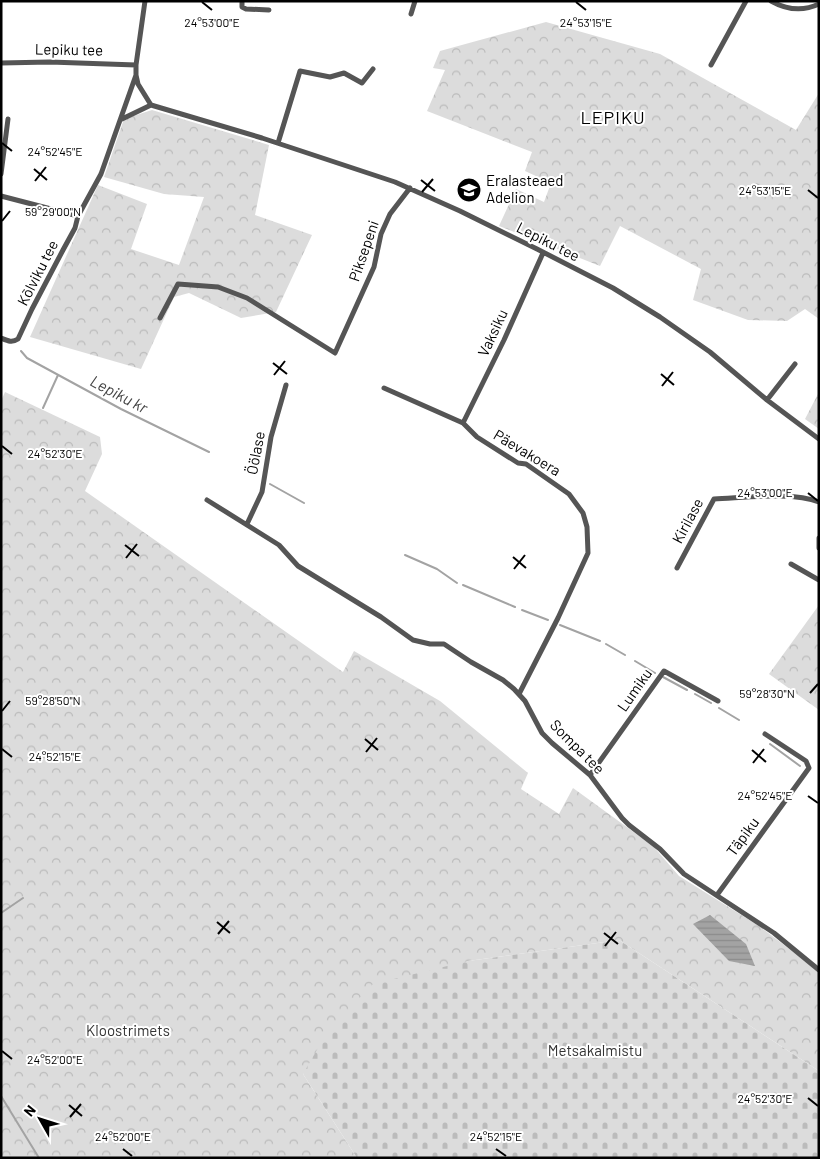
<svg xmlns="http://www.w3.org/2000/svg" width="820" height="1159" font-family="Barlow,sans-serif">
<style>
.forest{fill:url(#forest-crowns)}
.cemetery{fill:url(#cemetery-stones)}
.water{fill:url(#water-rules)}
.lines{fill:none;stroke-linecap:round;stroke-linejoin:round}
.stream{stroke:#a3a3a3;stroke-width:2}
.minor{stroke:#555;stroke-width:5}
.ticks{fill:none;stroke:#000;stroke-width:2}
.labels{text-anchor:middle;stroke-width:4;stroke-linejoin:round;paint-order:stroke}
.street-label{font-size:15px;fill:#000;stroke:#fff}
.poi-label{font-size:15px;fill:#000;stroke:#fff;text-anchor:start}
.park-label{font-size:15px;fill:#333;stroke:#fff}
.water-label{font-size:16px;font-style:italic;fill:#444;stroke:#fff}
.quarter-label{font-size:18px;letter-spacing:1px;fill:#000;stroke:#fff}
.ticks-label{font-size:12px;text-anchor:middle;fill:#000;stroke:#fff;stroke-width:4;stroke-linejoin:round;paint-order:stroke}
</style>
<defs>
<pattern id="forest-crowns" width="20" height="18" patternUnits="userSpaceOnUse" patternTransform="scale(1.25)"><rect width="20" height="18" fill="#dcdcdc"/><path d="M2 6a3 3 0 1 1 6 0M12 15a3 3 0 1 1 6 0" fill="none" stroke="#bbb"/></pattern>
<pattern id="cemetery-stones" width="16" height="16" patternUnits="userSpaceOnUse" patternTransform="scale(1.25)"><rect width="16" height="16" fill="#dcdcdc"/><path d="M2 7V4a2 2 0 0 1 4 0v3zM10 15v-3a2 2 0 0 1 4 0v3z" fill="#bbb"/></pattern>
<pattern id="water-rules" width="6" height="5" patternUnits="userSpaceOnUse" patternTransform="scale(1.25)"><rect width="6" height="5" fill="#a3a3a3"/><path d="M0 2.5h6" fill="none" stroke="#8b8b8b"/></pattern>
</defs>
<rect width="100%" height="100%" fill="#fff"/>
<path class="forest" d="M546 22 660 54 796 130 819 93V319L805 309 787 321 748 320 693 300 701 269 620 226 600 266 499 226 516 189 544 202 551 183 525 171 532 152 427 111 445 70 433 68 440 51Z
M152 110 269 145 255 215 312 235 276 312 241 318 189 293 174 297 141 369 30 337 98 185 147 204 131 249 179 265 204 197 164 194 104 177 124 119Z
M5 392 100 437 102 454 85 491 343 672 354 651 440 701 528 773 521 789 559 814 573 788 653 846 679 876 759 926 800 957 819 973V1071L619 940 468 961 303 1074 357 1158H1V401Z
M819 392V429L805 419Z
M819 605V710L769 674Z"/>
<path class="cemetery" d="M619 940 819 1071V1158H357L303 1074 328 1031 373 984 468 961Z"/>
<path class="water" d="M710 915 746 944 755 966 729 961 693 924Z"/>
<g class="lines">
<path class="stream" d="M21 351 27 358 121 409 209 452
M43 408 58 375
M270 484 304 503
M405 555 437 569 457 583
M463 585 515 607
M522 610 548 620
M560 625 600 641
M606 644 625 655
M635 661 655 673
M663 677 687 690
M695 694 711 703
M719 708 739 720
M770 744 800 766
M1 913 23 898
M1 1096 39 1158"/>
<path class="minor" d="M242 1V7L246 9 269 10
M771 1C787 10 802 12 819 4
M411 14 415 1
M1 63 50 62 136 65
M711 65 746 1
M136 75 138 84 151 105 262 138 395 182 460 211 537 249 613 288 660 317 710 352 767 400 819 439
M122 119 151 105
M278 143 300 71 330 77 344 73 362 83 373 69
M1 174 8 119
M1 196 78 216
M160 318 178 284 218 287 247 298 335 353 374 267 381 234 390 214 410 188
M1 338C8 341 12 343 18 339L32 309 63 250 75 228 78 216 101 174 136 75V65L145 1
M384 388 463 423 477 437 518 463 526 464 569 494 583 513 587 527 588 553 558 618 519 694
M767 400 795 364
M463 423 504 340 543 253
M207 500 279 545 298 566 381 617 413 640 430 644H444L471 662 503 680 514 689 525 701 542 733 552 743 590 775 622 818 629 825 660 849 684 874 774 933 819 970
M247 524 262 492 271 437 286 385
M819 538V548
M791 564 819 580
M677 568 714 499C742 498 793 491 819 502
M590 775 664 671 718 701
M717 895 809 768 806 761 765 734"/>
</g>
<path class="ticks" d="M202 2 212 10M576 2 586 10M2 143 12 151M34 169 47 180M421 180 435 191M35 181 46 167M808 190 818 198M422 192 433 179M2 221 10 211M273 363 287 374M661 374 674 385M274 375 285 361M662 386 673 372M2 446 12 454M808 493 818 501M125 545 139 556M513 557 526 568M126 558 137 544M514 569 525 555M810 693 818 684M2 711 10 701M365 739 378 750M2 749 12 757M752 750 766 762M366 752 377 738M753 763 764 749M808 796 818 803M217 922 230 933M604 933 618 944M218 934 229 921M605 946 616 932M2 1051 12 1059M808 1098 818 1106M69 1105 82 1116M70 1117 81 1104M123 1149 132 1156M496 1149 506 1156"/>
<defs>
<symbol id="school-disc" viewBox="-11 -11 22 22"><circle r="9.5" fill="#000" stroke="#fff"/><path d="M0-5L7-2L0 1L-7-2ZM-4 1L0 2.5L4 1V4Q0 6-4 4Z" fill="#fff"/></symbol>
</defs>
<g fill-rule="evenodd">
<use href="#school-disc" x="455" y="176" width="28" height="28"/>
</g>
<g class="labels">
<g class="street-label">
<text transform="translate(69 50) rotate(1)" y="5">Lepiku tee</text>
<text transform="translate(548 242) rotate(27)" y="5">Lepiku tee</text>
<text transform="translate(364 251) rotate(-71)" y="5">Piksepeni</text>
<text transform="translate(38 273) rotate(-63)" y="5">Kõlviku tee</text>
<text transform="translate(493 333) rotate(-65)" y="5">Vaksiku</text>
<text transform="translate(256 453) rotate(-79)" y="5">Öölase</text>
<text transform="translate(527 453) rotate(31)" y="5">Päevakoera</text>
<text transform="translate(688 521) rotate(-62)" y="5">Kirilase</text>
<text transform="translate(635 690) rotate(-55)" y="5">Lumiku</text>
<text transform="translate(577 747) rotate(45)" y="5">Sompa tee</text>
<text transform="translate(743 837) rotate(-54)" y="5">Täpiku</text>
</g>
<g class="poi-label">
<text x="486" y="186">Eralasteaed<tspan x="486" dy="17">Adelion</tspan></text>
</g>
<g class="park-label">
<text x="128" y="1036">Kloostrimets</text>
<text x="595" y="1056">Metsakalmistu</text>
</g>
<g class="water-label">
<text transform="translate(119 394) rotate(28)" y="6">Lepiku kr</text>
</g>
<g class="quarter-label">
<text x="613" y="124">LEPIKU</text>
</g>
</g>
<g class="ticks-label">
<text x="212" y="27">24°53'00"E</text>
<text x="586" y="27">24°53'15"E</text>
<text x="55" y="156">24°52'45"E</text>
<text x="765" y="195">24°53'15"E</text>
<text x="53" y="216">59°29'00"N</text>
<text x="55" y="458">24°52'30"E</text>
<text x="765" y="497">24°53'00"E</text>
<text x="767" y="698">59°28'30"N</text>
<text x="53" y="705">59°28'50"N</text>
<text x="55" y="761">24°52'15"E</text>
<text x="765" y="800">24°52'45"E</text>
<text x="55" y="1064">24°52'00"E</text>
<text x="765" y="1103">24°52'30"E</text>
<text x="123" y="1141">24°52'00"E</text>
<text x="496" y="1141">24°52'15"E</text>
</g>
<rect width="820" height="1159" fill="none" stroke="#000000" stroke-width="5"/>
<g transform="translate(40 1119) rotate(309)" stroke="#ffffff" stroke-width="4" paint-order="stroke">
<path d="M0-4L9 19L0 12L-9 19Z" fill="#000000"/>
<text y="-8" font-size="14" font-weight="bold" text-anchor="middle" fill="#000000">N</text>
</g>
</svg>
